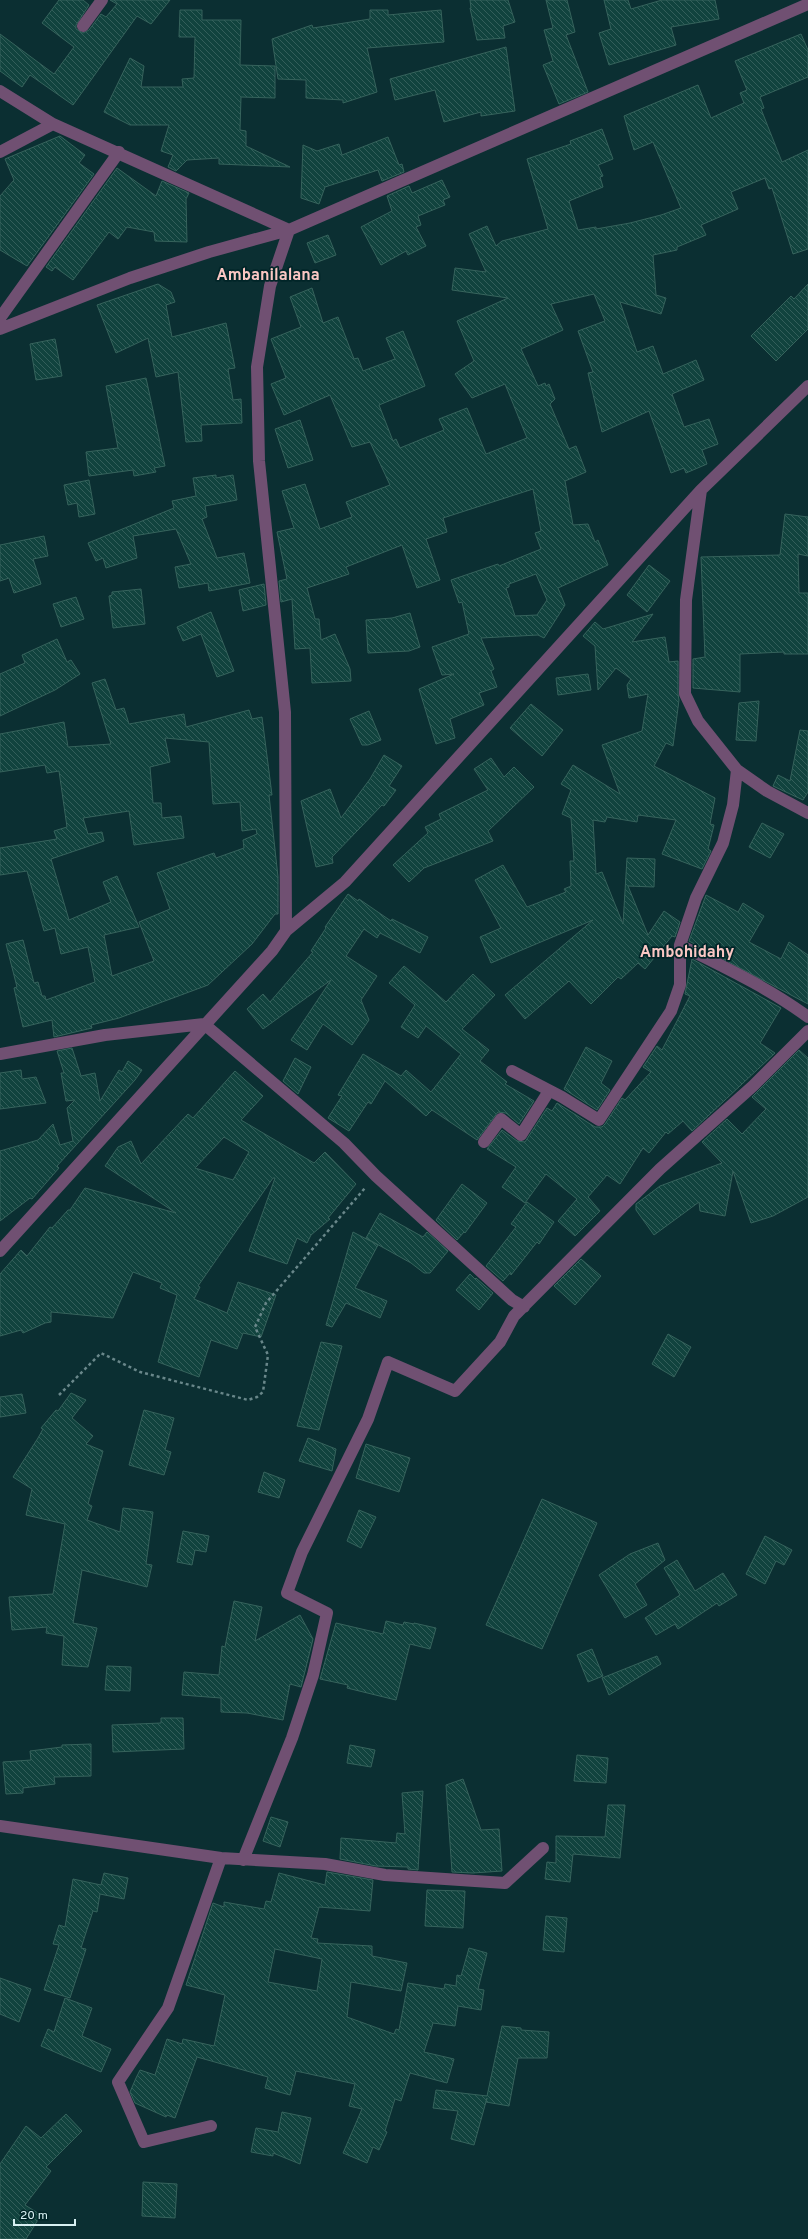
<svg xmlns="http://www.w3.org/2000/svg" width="808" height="2239" font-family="Overpass,sans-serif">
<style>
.building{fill:url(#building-back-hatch);stroke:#36635c;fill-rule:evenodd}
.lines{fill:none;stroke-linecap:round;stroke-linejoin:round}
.path{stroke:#69878a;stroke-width:2.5;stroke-dasharray:3 3;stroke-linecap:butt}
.minor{stroke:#705072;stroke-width:12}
.labels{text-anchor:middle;stroke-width:3.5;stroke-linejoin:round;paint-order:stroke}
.district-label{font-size:16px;font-weight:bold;fill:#fbc7c3;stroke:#012528}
</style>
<defs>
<pattern id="building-back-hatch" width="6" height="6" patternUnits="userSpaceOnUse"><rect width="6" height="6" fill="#11433e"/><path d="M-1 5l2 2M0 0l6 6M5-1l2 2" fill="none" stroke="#335e5a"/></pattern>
</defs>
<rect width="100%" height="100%" fill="#0b2f32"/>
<path class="building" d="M59 0H83L89 5 76 25V29L83 33 89 30 101 14 106 17 117 4 110 0H170L151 24 137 16 73 105 30 75 22 87 0 71V34L54 74 74 47 42 23Z
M470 0H508L515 22 503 26 505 38 477 40 470 8H471Z
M546 0H567L575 32 566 35 588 92 559 104 543 65 553 61 544 30 553 28Z
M604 0H628L631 9 662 0H715L719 19 671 27 676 45 609 65 599 33 611 29Z
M180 10H202V20H241L240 65 275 66V98L241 97 240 130 246 131V146L290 167 219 164V158L187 160 176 171 168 167 173 155 161 151 169 125H130L104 112 130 58 144 66 141 87H183L182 79 194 78 195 37H179Z
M370 10H388V15L441 10 444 42 367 48 377 92 343 103V100L306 98V80L278 79 272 39 312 25 313 28 370 19Z
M801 34 808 50V77L760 97 764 108 761 109 782 162 808 150V249L793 254 772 188 769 189 765 178 731 192 738 209 701 225 706 235 677 247V250L653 255 656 295 666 298 661 314 620 302 637 352 653 346 663 374 696 360 704 380 672 394 684 427 709 419 718 444 702 450 707 464 686 473 684 468 671 473 649 411 602 432 588 373 593 372 578 331 605 321 594 294 551 304 563 330 521 349 538 386 545 383 546 386 549 384 555 399 550 404 569 449 576 446 586 472 565 481 573 525 588 524 595 542 598 540 608 565 558 588 565 605 544 638 538 635 481 638 494 669 491 671 497 687 479 693 484 705 450 719 455 738 436 744 419 689 454 674 442 675 432 647 469 634 462 602 459 603 451 580 498 564 499 566 541 549 535 533 541 531 533 489 443 518 447 532 426 539 440 580 417 588 402 545 346 567 349 574 307 588 315 619H319L321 640 335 634 350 669 351 681 312 683 310 648 295 649 292 599 281 602 279 581 287 579 277 532 294 528 282 491 305 484 320 529 352 517 346 502 390 485 370 442 352 447 330 395 284 415 271 384 286 378 271 339 301 327 290 297 312 288 323 323 338 317 354 359 358 358 363 371 395 359 386 338 403 331 425 386 379 405 393 441 396 439 400 448 444 430 439 419 467 408 486 454 527 438 505 384 472 398 455 374 474 361 457 321 508 298 452 290 455 268 486 272 469 234 487 226 496 246 502 241 548 229 527 159 571 144 570 141 602 129 613 159 598 165 603 176 600 177 603 187 569 201 578 230 596 227V229L630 223 661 215 681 208 653 142 634 150 624 116 698 85 711 118 744 103 740 93 747 90 735 61ZM536 574 547 600 537 615 515 616 506 588 509 587V584Z
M506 47 515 111 481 116V112L444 122 435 90 395 100 390 79Z
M60 136 85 155 79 163 94 174 27 266 0 250V196L14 180 5 159Z
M388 137 399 165 402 164 404 172 382 181 378 170 325 187 319 204 301 198 303 145 317 151 339 144 342 155Z
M117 168 156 196 162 181 189 193 186 199 187 242 155 241 154 232 127 227 118 239 109 232 73 280 55 267 52 271 46 267Z
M442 180 450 197 443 200 445 205 418 216 421 225 416 227 426 246 408 255 406 251 381 265 361 227 392 211 387 196 409 186 412 193Z
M328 235 336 255 315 263 307 243Z
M158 284 171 292 175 302 166 305 172 337 226 323 235 368 228 369 233 400 241 399 242 423 201 425 202 441 186 442 178 372 156 377 148 338 116 353 97 305Z
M808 284V329L776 361 751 336 791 296 794 299Z
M55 339 62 376 36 380 30 344Z
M146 378 165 466 154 468 156 472 134 476 133 470 89 476 86 452 118 448 106 386Z
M300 420 313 460 288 468 275 429Z
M216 475V478L233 475 237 500 205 506 207 517 202 519 217 558 244 553 250 583 209 591 208 583 179 588 175 567 191 564 176 529 133 536 137 558 106 568 103 558 96 561 88 543 174 508 172 501 196 496 193 478Z
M89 480 95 514 79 517 77 503 68 505 64 485Z
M785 514 808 517V556L798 554 799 593H808V654H784V652L740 654V692L693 688V659L705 657 701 557 780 555Z
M44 536 48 556 33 559 41 584 14 593 9 578 0 581V545Z
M649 565 670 581 647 612 627 595Z
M264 584 266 605 243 611 239 590Z
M141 589 145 624 113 628 109 596 112 595V592Z
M76 597 84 619 61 627 53 604Z
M211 612 234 671 217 677 201 634 183 641 177 627Z
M410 613 420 647 409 651 368 653 366 620 392 618Z
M653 614 632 642 665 637 669 662 678 661V694L679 700 673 746 666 743 654 766 715 798 710 824 714 825 708 849 711 851 702 869 662 854 676 820 638 815 637 822 607 817 605 822 593 820 596 874 602 872 623 924 627 858 655 859 654 887 628 886 648 935 664 911 680 922 675 937 672 936 645 969 638 963 621 979 618 977 591 1004 569 981 525 1019 505 995 593 920 491 963 480 937 501 928 475 880 503 865 527 907 566 892 564 889 571 886 570 861H574L571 818 562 814 571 790 561 784 573 765 620 794 602 745 642 731 648 694 629 698 627 685 631 679 616 668 598 690 595 646 583 636 595 622 603 629Z
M57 639 67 662 71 660 80 674 55 690 0 716V674L25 663 22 655Z
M588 674 591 690 558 695 556 678Z
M105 679 116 710 124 708 129 724 184 714 186 727 249 710 252 719 262 717 272 795H269L278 877V914H275L252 944 208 985 119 1018 91 1025 92 1028 54 1037 52 1020 23 1027 14 988 17 987 6 944 23 940 34 983 38 982 42 996H45L46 1000 95 982 88 947 61 954 55 928 44 931 27 871 0 875V848L57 839 54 831 67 827 59 771 47 773 45 765 0 772V734L64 722 68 747 111 744 92 683ZM165 738 209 742 213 804 240 802 242 831 256 829 257 834 243 840 244 848 216 858 214 853 157 873 170 909 139 922 154 961 112 976 104 935 139 927 117 876 103 882 111 902 69 920 51 859 104 841 102 832 88 834 83 818 129 811 134 845 184 838 181 816 162 818 161 803H153L150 767 170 762Z
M759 701 756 741 736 740 739 703Z
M531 704 563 730 542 756 510 728Z
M369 711 381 740 368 745H362L350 719Z
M800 730 808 731V792L803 800 773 786 778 775 790 781Z
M384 755 402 766 389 786 396 790 384 806 382 805 332 857 333 863 316 867 301 801 330 789 341 818 370 779Z
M491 758 504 777 514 767 534 787 488 831 493 841 424 868 409 882 393 865 428 833 425 827 441 819 439 814 488 790 474 769Z
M762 823 784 834 770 858 749 847Z
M348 894 358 901 359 899 391 921 392 919 428 937 420 953 380 933 377 938 364 929 346 956 377 976 361 1000 369 1020 352 1045 323 1024 307 1050 291 1040 331 980 263 1029 247 1009 263 994 270 1002 313 952 311 951 326 928 325 927Z
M706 895 738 912 743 903 764 916 749 942 781 959 789 942 808 955V1004L689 941Z
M692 959 781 1008 760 1043 775 1053 692 1131 683 1121 668 1134 666 1132 649 1153 643 1148 620 1184 607 1175 588 1197 600 1211 575 1236 558 1221 577 1199 546 1174 525 1203 502 1187 516 1167 487 1149 502 1130 517 1141 525 1142 547 1108 552 1111 557 1103 595 1127H602L605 1124 622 1098 625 1100 651 1072 643 1067 657 1046 662 1050 690 996 685 994Z
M404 966 446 1002 473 974 495 995 462 1029 489 1050 480 1061 507 1082 505 1084 534 1101 519 1124 506 1113 498 1112 477 1140 432 1110 426 1116 385 1081 371 1104 368 1102 349 1131 328 1118 342 1096 338 1095 363 1054 401 1076 406 1070 431 1092 461 1054 426 1026 418 1038 401 1027 415 1005 389 983Z
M586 1047 612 1061 601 1083 610 1090 597 1110 564 1089Z
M72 1048 81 1076 95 1073 100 1101 119 1070 122 1072 128 1061 142 1070 135 1080 57 1166 59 1168 32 1199 30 1198 0 1221V1151L38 1140 53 1124 60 1145 73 1141 67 1108 75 1100 66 1101 61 1073H64L57 1051Z
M799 1050 808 1058V1197L773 1216 751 1223 733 1171 725 1216 700 1211 699 1202 654 1235 636 1210V1204L660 1186 722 1163 702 1142 727 1119 742 1134 766 1109 752 1097Z
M295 1058 311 1067 298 1094 283 1081Z
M21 1070 22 1079 36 1077 46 1103 0 1109V1073Z
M235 1071 263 1096 241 1120 314 1163 325 1152 356 1184 328 1218 330 1219 311 1235 307 1243 297 1238 287 1264 249 1251 275 1178H273L198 1286 200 1287 194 1299 227 1313 238 1282 276 1295 261 1337 243 1333 237 1349 211 1340 199 1377 158 1362 177 1295 160 1288 162 1283 133 1272 113 1318 51 1312V1322L45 1323 23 1333 21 1330 0 1336V1274L21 1250 27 1256 50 1227 52 1228 68 1210H70L85 1188 176 1213 105 1166 118 1147 131 1141 141 1164 188 1114 193 1118ZM224 1137 249 1152 233 1180 195 1168Z
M462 1184 487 1203 465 1233 464 1232 457 1240 436 1220Z
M527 1202 554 1222 539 1244 537 1242 511 1275 510 1273 503 1281 486 1266 516 1227 511 1224Z
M380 1213 423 1237 427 1232 448 1251 430 1273H424L411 1263 366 1238Z
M353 1232 378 1245 355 1288 387 1301 380 1318 346 1303 332 1327 326 1325Z
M581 1259 601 1276 575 1305 554 1286Z
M470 1274 475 1279 476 1278 493 1293 479 1310 456 1290Z
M668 1334 691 1347 674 1377 652 1364Z
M321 1342 342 1346 319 1430 297 1426Z
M71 1393 86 1400 72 1418 93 1436 86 1444 103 1451 88 1504 92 1506 87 1520 120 1532 123 1508 153 1512 146 1564 152 1565 147 1587 82 1570 73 1623 97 1628 88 1667 62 1665 64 1636 46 1633 47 1627 12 1630 9 1597 53 1594 65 1524 26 1515 32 1489 13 1477 38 1438 43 1429 41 1428 56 1410 58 1411Z
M22 1394 26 1413 0 1417V1397Z
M144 1410 174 1418 165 1450 171 1452 164 1475 129 1465Z
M308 1438 336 1449 332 1471 299 1461Z
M366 1444 410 1458 399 1492 356 1478Z
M264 1472 285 1480 279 1498 258 1492Z
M542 1499 597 1523 542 1649 486 1625Z
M359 1510 376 1517 361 1548 347 1541Z
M183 1531 209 1536 206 1552 195 1550 192 1565 177 1562Z
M765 1536 792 1550 784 1565 776 1561 765 1584 746 1574Z
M658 1543 665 1560 635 1584 647 1605 625 1618 599 1575 630 1554Z
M677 1560 695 1591 723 1573 737 1595 719 1606 717 1603 678 1629 675 1624 656 1635 645 1618 680 1595 664 1568Z
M234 1601 262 1607 255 1641 300 1615 313 1639 301 1687 290 1684 283 1720 247 1713 221 1712V1698L182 1695 184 1672 219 1675 222 1646 225 1647Z
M386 1621 403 1625 404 1622 414 1624V1623L436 1628 430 1649 410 1644 396 1700 347 1688 348 1685 320 1679 336 1623 383 1634Z
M592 1649 603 1676 588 1682 577 1655Z
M657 1656 661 1664 609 1695 602 1678Z
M107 1666 131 1667 130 1691 105 1690Z
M161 1718H183L184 1749 113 1752 112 1725 161 1723Z
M91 1744V1776L54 1777 55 1784 23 1788V1793L6 1794 3 1762 31 1760 30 1751 62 1747V1745Z
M350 1745 375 1750 371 1767 347 1763Z
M577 1755 608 1758 606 1783 574 1781Z
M463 1779 481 1830 499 1829 502 1871 473 1873 452 1872 446 1785Z
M423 1791 418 1870 408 1869V1867L376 1866 340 1859 341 1838 396 1843 397 1833 405 1834 402 1793Z
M608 1805H625L620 1858 573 1854 570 1882 545 1879 547 1862 556 1863V1836L605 1837Z
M271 1817 288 1822 280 1847 263 1841Z
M327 1872 373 1880 370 1911 319 1907 311 1938 318 1939 317 1943 372 1946V1956L407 1963 401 1991 351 1982 347 2017 394 2034 396 2029 399 2030 408 1983 444 1989 445 1984 456 1986 457 1975 461 1976 469 1948 487 1953 478 1989 484 1990 481 2010 458 2006 455 2026 433 2023 424 2052 454 2059 447 2083 410 2073 401 2101 395 2099 385 2131 387 2132 379 2150 373 2147 367 2163 343 2153 362 2109 349 2106 355 2084 296 2071 290 2095 265 2088 268 2077 197 2057 175 2118 167 2115 166 2117 135 2103 130 2092 136 2078 140 2070 155 2075 167 2039 182 2044 183 2039 214 2046 225 1995 186 1985 213 1903 224 1907V1902L264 1909 266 1901 271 1902 279 1873 325 1885ZM275 1949 322 1959 317 1991 268 1982Z
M104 1873 128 1878 124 1899 100 1894 97 1912 93 1911 81 1948 86 1949 70 1998 44 1990 59 1945 53 1944 59 1925 65 1927 73 1879 101 1885Z
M427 1890 465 1891 463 1928 425 1926Z
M546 1916 567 1918 564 1952 543 1950Z
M0 1978 31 1989 19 2022 0 2014Z
M65 1998 92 2008 82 2036 111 2049 101 2072 41 2046 48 2029 54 2032Z
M502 2026 521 2028V2030L549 2032 547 2058H518L509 2106 486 2102 487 2098 474 2145 451 2139 458 2111 433 2108 436 2090 487 2096Z
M282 2112 311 2118 300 2164 273 2153V2156L251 2152 256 2128 278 2132Z
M66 2114 82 2131 46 2167 51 2171 25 2205 41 2215 26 2239H0V2164L26 2126 41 2138Z
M143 2182 177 2184 175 2218 142 2216Z"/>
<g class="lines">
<path class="path" d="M59 1395 101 1353 140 1372 248 1400 257 1397 263 1392 268 1355 255 1327 266 1303 365 1188"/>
<path class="minor" d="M83 26 102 0
M0 91 53 124
M0 152 53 124 289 230 270 286 257 367 259 461 285 712 286 931
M0 318 119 152
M0 329 130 278 209 252 289 230 808 4
M701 490 686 600 685 694 698 721 737 770 767 791 808 813
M737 770 733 805 723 843 696 898 680 945C724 967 769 988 808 1017
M0 1054 105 1035 204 1024 344 1143 376 1176 454 1247 512 1300 524 1307
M512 1071 562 1097 599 1120 671 1011 680 985V945
M484 1142 501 1119 521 1135 549 1091
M0 1251 272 951 286 931 345 882 701 490 808 386
M0 1826 221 1858 325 1864 385 1875 505 1883 543 1848
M243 1860 292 1738 313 1675 327 1613 287 1593 302 1552 368 1419 388 1362 455 1391 500 1342 514 1316 660 1169 753 1086 808 1031
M211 2126 144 2142 118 2082 168 2008 221 1858"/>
</g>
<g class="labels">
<g class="district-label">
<text x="268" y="280">Ambanilalana</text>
<text x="687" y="957">Ambohidahy</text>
</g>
</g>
<path d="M14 2219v6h61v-6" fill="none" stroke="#d8f0f2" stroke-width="2"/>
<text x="20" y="2219" font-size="12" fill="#d8f0f2" stroke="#012528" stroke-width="3" paint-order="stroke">20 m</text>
</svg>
